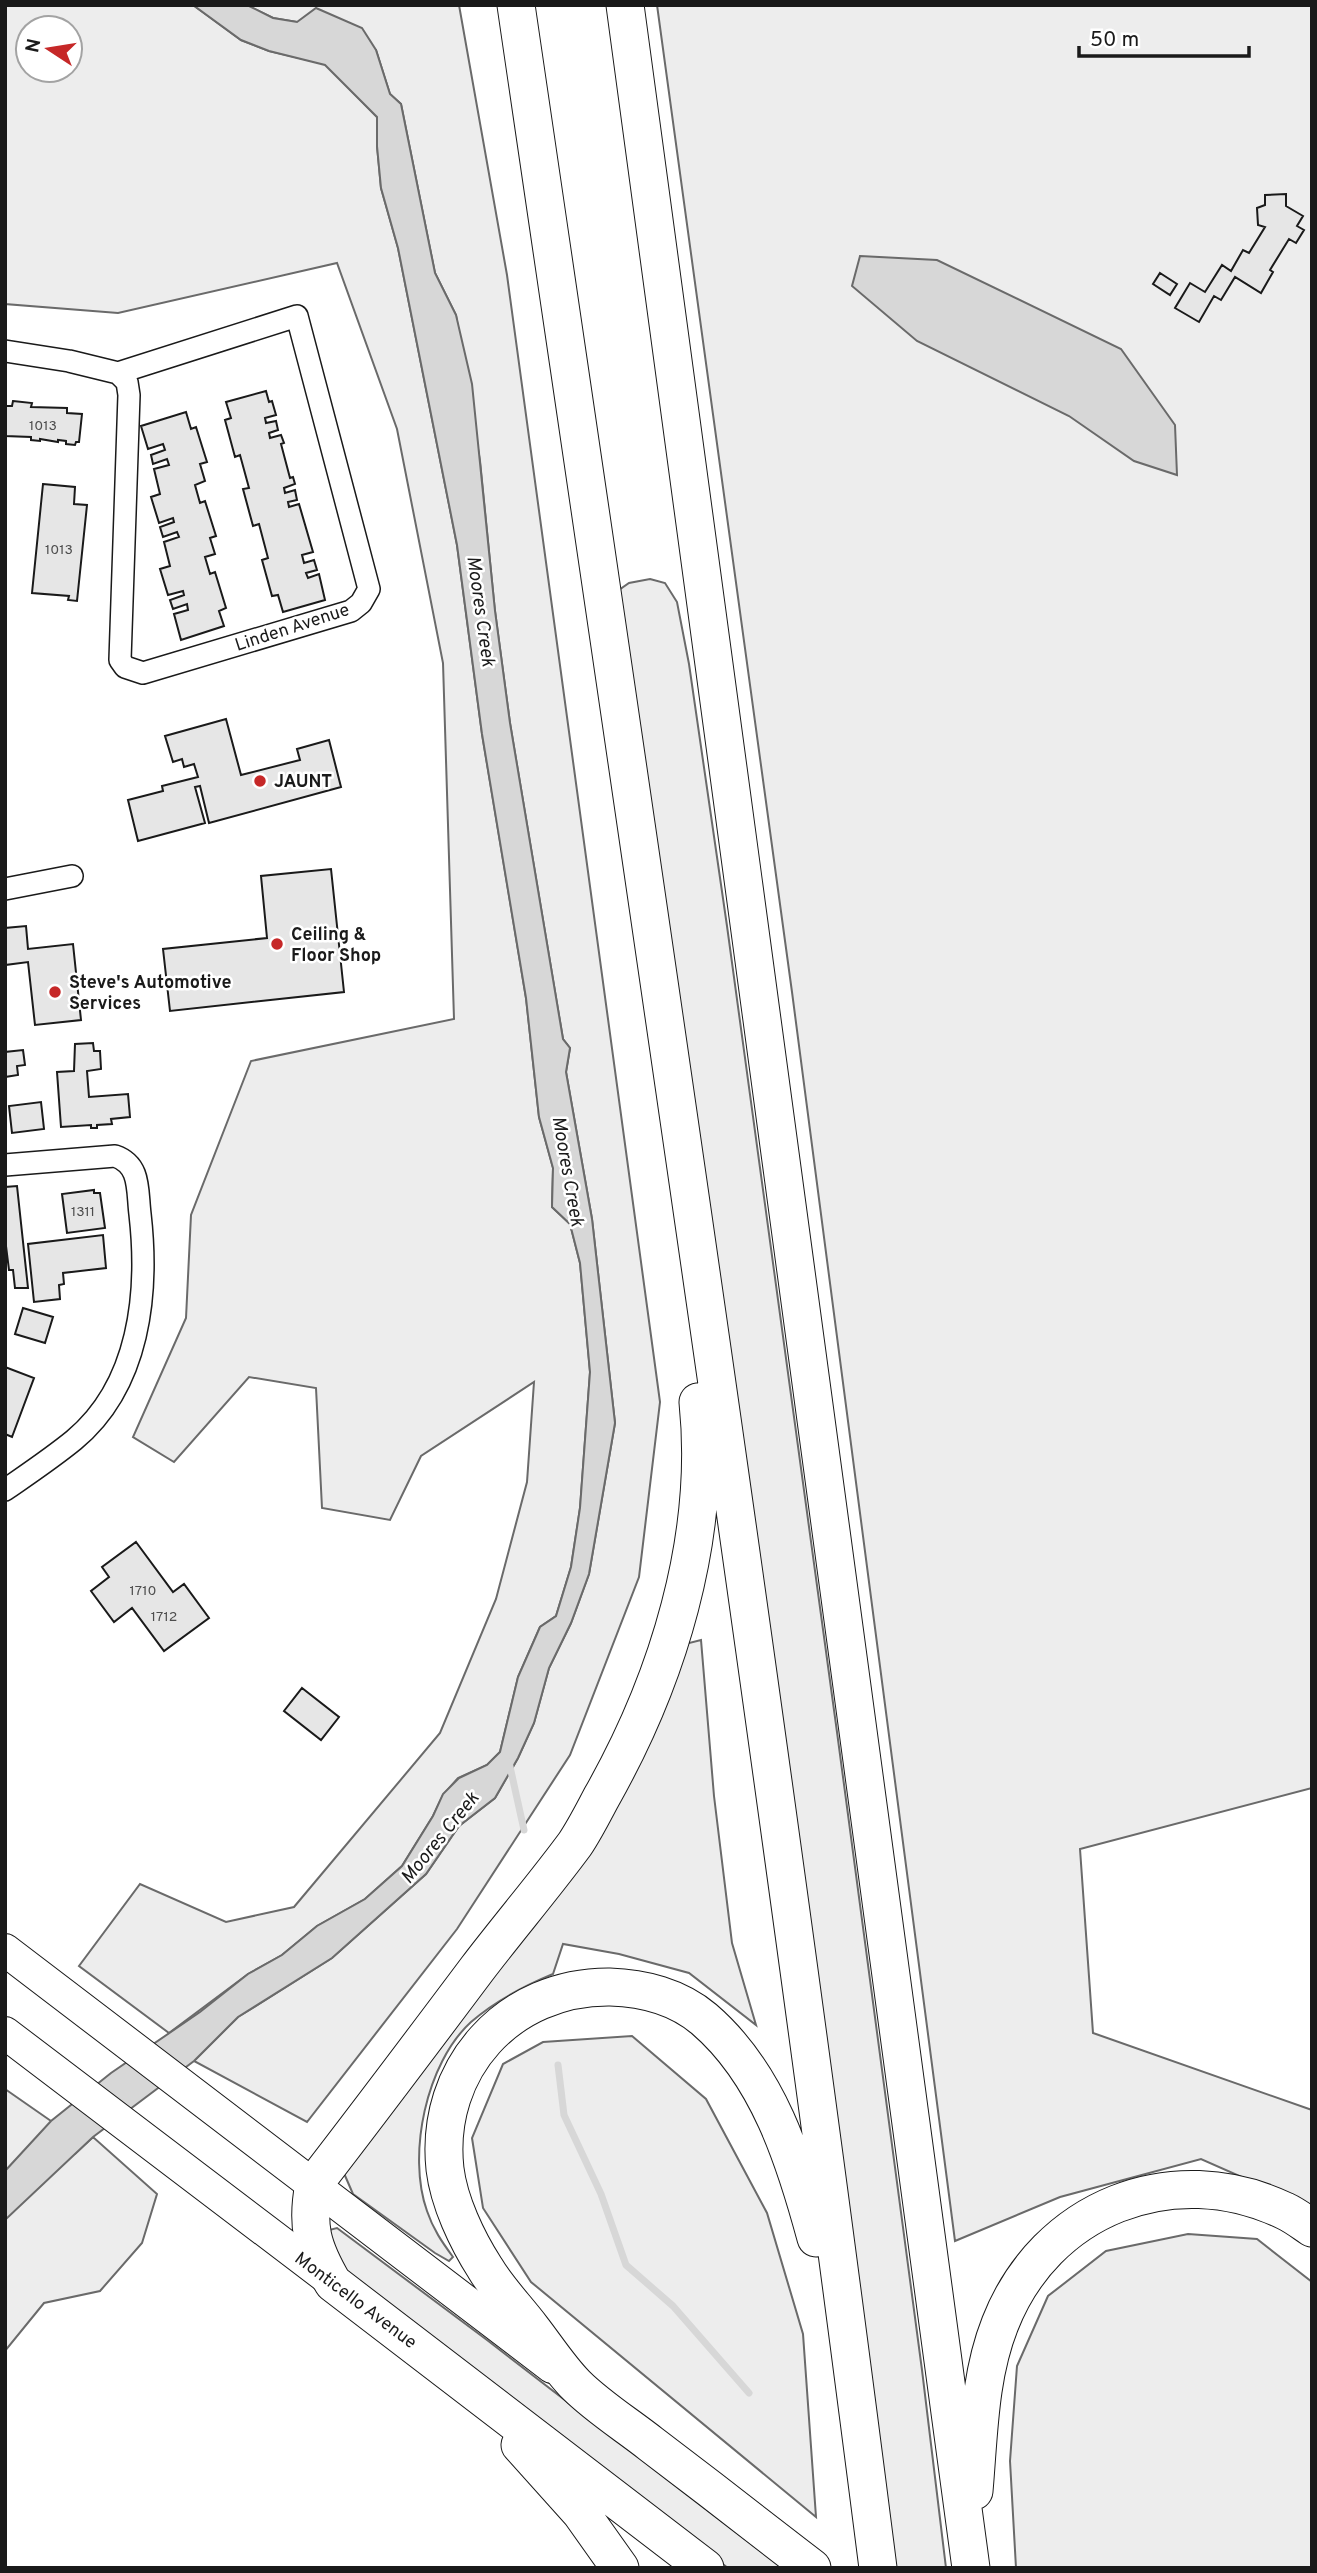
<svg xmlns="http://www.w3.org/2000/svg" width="1317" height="2573" font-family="Overpass,sans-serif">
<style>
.green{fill:#ededed;stroke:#6a6a6a;stroke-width:2;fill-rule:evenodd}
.water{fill:#d7d7d7;stroke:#6a6a6a;stroke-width:2}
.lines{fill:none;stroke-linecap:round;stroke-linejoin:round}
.stream{stroke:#d7d7d7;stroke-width:7}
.building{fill:#e6e6e6;stroke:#1a1a1a;stroke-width:2}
.street-casing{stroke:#1a1a1a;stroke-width:24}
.primary-casing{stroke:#1a1a1a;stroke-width:34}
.highway-casing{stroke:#1a1a1a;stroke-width:39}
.street{stroke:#fff;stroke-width:21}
.primary{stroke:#fff;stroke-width:32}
.highway{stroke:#fff;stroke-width:37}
.poi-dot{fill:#c62828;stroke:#fff;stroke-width:2.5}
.labels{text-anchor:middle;stroke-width:5;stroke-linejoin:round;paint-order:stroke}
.number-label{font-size:14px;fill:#4d4d4d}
.street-label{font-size:18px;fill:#1a1a1a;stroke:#fff}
.poi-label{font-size:18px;font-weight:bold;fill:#1a1a1a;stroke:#fff;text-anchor:start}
.water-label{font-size:19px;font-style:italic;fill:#1a1a1a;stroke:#fff}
</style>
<rect width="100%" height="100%" fill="#fff"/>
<path class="green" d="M5 5H193L241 40 269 51 325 64 377 117V146L381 188 398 248 457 545 482 734 526 998 539 1117 553 1168 552 1207 570 1224 580 1263 590 1372 580 1508 571 1567 556 1616 540 1627 518 1677 500 1752 487 1765 458 1778 443 1795 433 1816 402 1866 365 1899 317 1926 282 1955 248 1974 169 2033 79 1966 140 1884 226 1922 294 1907 440 1733 496 1599 527 1482 534 1382 421 1456 390 1520 322 1508 316 1388 249 1377 174 1462 133 1437 186 1318 191 1215 251 1061 454 1019 443 663 397 429 337 263 118 313 5 304ZM28 28H70V70H28Z
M247 5H459L507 275 660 1402 639 1577 570 1755 457 1929 307 2122 194 2061 238 2017 332 1958 426 1874 459 1826 495 1798 518 1758 534 1723 549 1668 571 1623 589 1574 615 1423 592 1219 566 1072 570 1048 563 1039 510 723 495 611 480 461 456 315 435 273 401 104 390 94 376 50 297 22 273 18Z
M657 5H1312V1788L1080 1849 1093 2033 1312 2110V2208L1201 2159 1060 2197 955 2241 792 992Z
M650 579 665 583 677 602 689 664 727 926 837 1732 922 2370 946 2568H892L619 590 629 583Z
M701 1640 714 1796 732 1943 756 2025 689 1973 619 1954 563 1944 553 1974C524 1986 495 2001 471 2022 426 2063 407 2155 427 2211 433 2229 442 2242 453 2257L449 2261 435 2253 353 2194 343 2171 411 2075 677 1646Z
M632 2036 706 2099 767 2213 803 2334 816 2517 531 2282 483 2208 472 2138 503 2064 543 2042Z
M5 2089 74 2137 76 2153 93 2137 157 2194 142 2243 100 2291 44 2303 5 2351Z
M337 2228 487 2340 783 2568H728L347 2276 326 2244 329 2230Z
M1188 2234 1257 2239 1312 2282V2568H1016L1010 2461 1017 2366 1048 2296 1106 2251Z"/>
<path class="water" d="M193 5H247L273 18 297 22 316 8 362 28 376 50 390 94 401 104 435 273 456 315 472 384 495 611 510 723 563 1039 570 1048 566 1072 592 1219 615 1423 589 1574 571 1623 549 1668 534 1723 518 1758 495 1798 459 1826 426 1874 332 1958 238 2017 194 2061 93 2137 5 2220V2171L51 2121 111 2073 200 2012 248 1974 282 1955 317 1926 365 1899 402 1866 433 1816 443 1794 459 1778 487 1765 500 1752 518 1677 540 1627 556 1616 571 1567 580 1508 590 1372 580 1263 570 1224 552 1207 553 1168 539 1117 526 998 482 734 457 545 398 248 381 188 377 146V117L325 65 269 51 241 40Z
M860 256 937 260 1121 349 1175 425 1177 475 1134 461 1069 416 917 341 852 286Z"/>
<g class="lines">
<path class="stream" d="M509 1762 524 1830
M558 2065 564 2115 601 2194 626 2265 673 2306 749 2393"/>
</g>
<path class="building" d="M1286 194V206L1303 216 1297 226 1304 230 1296 243 1289 239 1270 270 1273 272 1261 293 1235 277 1221 300 1214 296 1199 322 1175 308 1190 283 1205 292 1222 265 1231 271 1243 250 1249 253 1265 227 1258 225 1257 208 1265 205V195Z
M1160 273 1177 284 1170 295 1153 284Z
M266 391 269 402 272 401 276 415 265 418 266 423 276 421 278 430 269 433 270 438 281 435 284 443 281 444 290 478 293 477 295 484 284 488 285 493 295 490 297 500 288 502 289 507 299 504 313 552 302 555 304 563 314 560 317 570 306 573 308 578 319 574 325 600 283 612 278 595 272 596 262 560 268 558 259 524 253 526 243 489 249 488 240 455 235 457 225 420 231 418 226 402Z
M13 401 32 403 31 407 67 408V413L82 414 79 442H76L75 445 66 444V441L58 440V442L40 439V441L31 440V437L5 436V406H12Z
M186 412 191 429 196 427 207 462 200 464 205 481 195 485 200 503 205 501 216 536 210 538 215 554 205 557 210 574 215 572 226 608 219 611 224 626 181 640 174 614 188 610 187 604 173 609 170 600 184 595 183 591 168 595 160 569 170 566 164 542 179 537 177 532 163 537 160 527 174 522 173 518 159 523 151 497 160 494 154 469 169 465 167 459 153 464 151 455 165 450 163 444 148 449 141 426Z
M43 484 75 487 74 504 87 505 77 601 68 600 69 596 32 593Z
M226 719 241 775 300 760 297 749 329 740 341 787 209 823 200 786 195 787 205 823 138 841 128 800 163 791 162 786 198 777 194 764 184 767 182 759 173 762 165 736Z
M331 869 344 992 170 1011 163 949 267 938 261 876Z
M26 926 28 949 73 944 81 1020 35 1025 28 962 5 965V928Z
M93 1043 94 1051H100L101 1069 87 1071 89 1097 128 1094 130 1117 111 1119 112 1124 97 1125V1128H91V1125L61 1127 57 1072 74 1071 75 1044Z
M23 1050 25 1065 17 1066 18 1075 5 1077V1052Z
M41 1102 44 1129 12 1133 9 1106Z
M17 1186 28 1288H15L13 1270H9L5 1238V1187Z
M94 1190V1193H100L105 1228 67 1233 62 1194Z
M103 1235 106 1268 63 1273 64 1284 59 1285 60 1299 34 1302 28 1244Z
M23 1308 53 1317 45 1343 15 1334Z
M5 1367 34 1378 12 1437 5 1434Z
M136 1542 173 1592 184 1584 209 1618 164 1651 132 1608 114 1622 91 1591 109 1577 102 1567Z
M302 1688 339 1717 321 1740 284 1711Z"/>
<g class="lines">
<defs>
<path id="street" d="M5 351 69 361 118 373 297 316 369 589 361 603 351 611 143 673 125 667 120 660 129 395 127 382 118 373
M5 889 72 876
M5 1165 115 1156C141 1165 137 1190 140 1214 149 1293 140 1385 74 1440 52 1458 28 1474 5 1490"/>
<path id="primary" d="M5 1950 552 2367
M5 2033 333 2282"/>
<path id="highway" d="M516 5C641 859 769 1712 878 2568
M625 5 971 2568
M698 1402C712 1538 668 1680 601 1798 593 1813 585 1829 575 1844 544 1886 509 1927 477 1969 423 2041 369 2113 314 2184 306 2226 312 2247 333 2283L705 2568
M520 2445 581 2513 620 2568
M974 2491C979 2435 979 2377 1000 2324 1045 2208 1172 2157 1285 2211 1294 2215 1303 2222 1312 2228
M812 2568C758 2526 705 2485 651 2444 627 2425 598 2407 576 2385 560 2369 546 2347 532 2329 517 2309 498 2290 485 2268 467 2240 449 2202 445 2169 434 2068 509 1986 610 1987 643 1988 678 1997 704 2019 768 2074 795 2160 816 2238"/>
</defs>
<use href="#street" class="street-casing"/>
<use href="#primary" class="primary-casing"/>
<use href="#highway" class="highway-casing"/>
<use href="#street" class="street"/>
<use href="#primary" class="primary"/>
<use href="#highway" class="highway"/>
</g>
<g class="poi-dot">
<circle cx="260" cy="781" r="7"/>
<circle cx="277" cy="944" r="7"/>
<circle cx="55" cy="992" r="7"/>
</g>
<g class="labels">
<g class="number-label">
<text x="43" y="430">1013</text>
<text x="59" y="554">1013</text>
<text x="83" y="1216">1311</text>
<text x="143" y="1595">1710</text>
<text x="164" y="1621">1712</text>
</g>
<g class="street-label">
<text transform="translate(292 627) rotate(-18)" y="6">Linden Avenue</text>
<text transform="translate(356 2300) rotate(37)" y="6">Monticello Avenue</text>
</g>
<g class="poi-label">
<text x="274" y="787">JAUNT</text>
<text x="291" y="940">Ceiling &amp;<tspan x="291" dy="21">Floor Shop</tspan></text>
<text x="69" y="988">Steve's Automotive<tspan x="69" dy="21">Services</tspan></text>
</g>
<g class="water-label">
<text transform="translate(482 611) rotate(82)" y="7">Moores Creek</text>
<text transform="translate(569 1171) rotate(80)" y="7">Moores Creek</text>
<text transform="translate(439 1837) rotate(-51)" y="7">Moores Creek</text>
</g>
</g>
<rect width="1317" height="2573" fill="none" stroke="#1a1a1a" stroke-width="14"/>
<g transform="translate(49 49) rotate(282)"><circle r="33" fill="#ffffff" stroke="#a3a3a3" stroke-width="2"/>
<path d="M0-5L12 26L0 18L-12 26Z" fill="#c62828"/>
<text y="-10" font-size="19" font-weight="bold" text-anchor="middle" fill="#1a1a1a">N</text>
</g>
<path d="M1079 46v10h170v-10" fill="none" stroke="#1a1a1a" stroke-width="3.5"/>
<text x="1090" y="46" font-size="21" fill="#1a1a1a" stroke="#ffffff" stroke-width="5" paint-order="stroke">50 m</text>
</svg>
